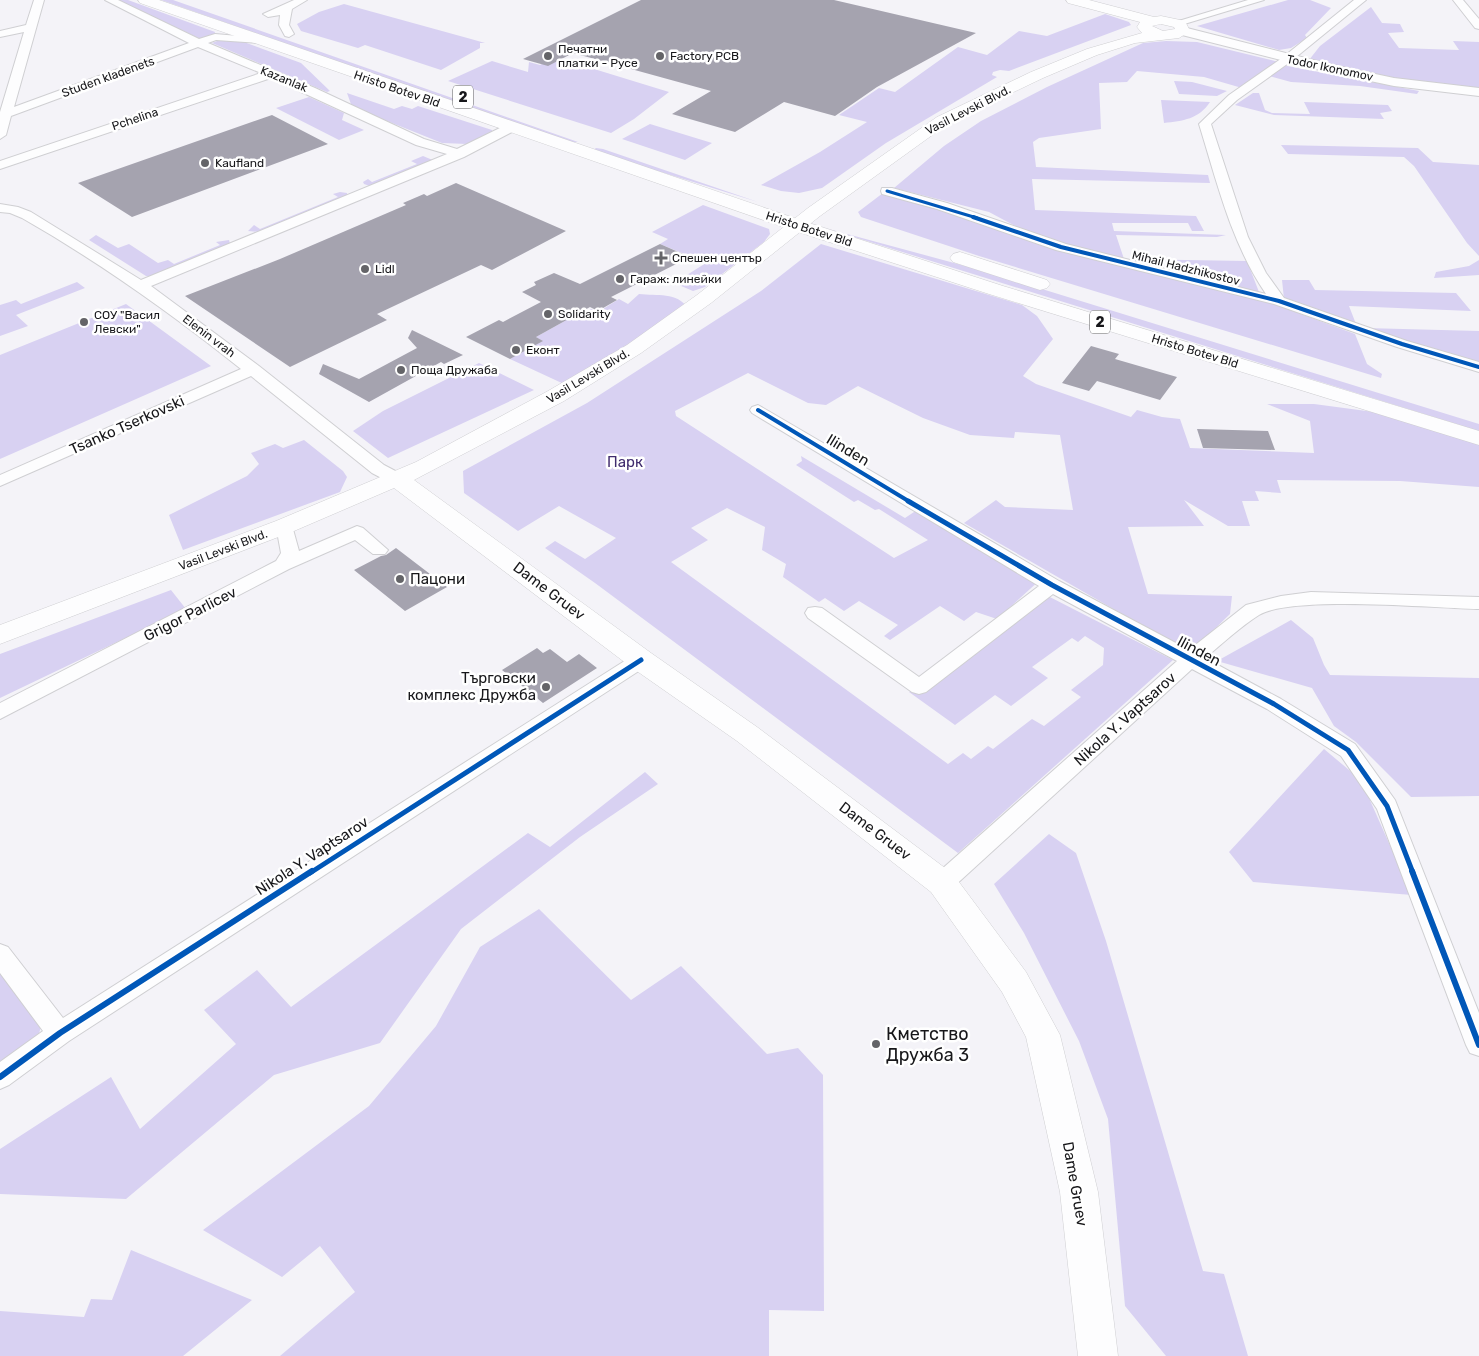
<svg xmlns="http://www.w3.org/2000/svg" width="1479" height="1356" font-family="Rubik,sans-serif">
<style>
.green{fill:#d8d1f2}
.building{fill:#a5a3af}
.lines{fill:none;stroke-linecap:round;stroke-linejoin:round}
.minor-casing{stroke:#cfcfd2;stroke-width:2}
.tertiary-casing{stroke:#cfcfd2;stroke-width:2}
.secondary-casing{stroke:#cfcfd2;stroke-width:1}
.trunk-casing{stroke:#cfcfd2;stroke-width:1}
.minor{fill:#fdfdfe;fill-rule:evenodd}
.tertiary{fill:#fdfdfe;fill-rule:evenodd}
.secondary{fill:#fdfdfe;fill-rule:evenodd}
.trunk{fill:#fdfdfe;fill-rule:evenodd}
.cycleway-far3-casing{stroke:#fff;stroke-width:5}
.cycleway-far2-casing{stroke:#fff;stroke-width:6}
.cycleway-far1-casing{stroke:#fff;stroke-width:8}
.cycleway-casing{stroke:#fff;stroke-width:9}
.cycleway-far3{stroke:#0057b8;stroke-width:3}
.cycleway-far2{stroke:#0057b8;stroke-width:4}
.cycleway-far1{stroke:#0057b8;stroke-width:5}
.cycleway{stroke:#0057b8;stroke-width:6}
.poi-dot{fill:#646468;stroke:#fff;stroke-width:2}
.labels{text-anchor:middle;stroke-width:5;stroke-linejoin:round;paint-order:stroke}
.far-poi-label{font-size:12px;fill:#17171a;stroke:#fff;text-anchor:start}
.far-street-label{font-size:12px;fill:#17171a;stroke:#fff}
.shield{fill:#fff;stroke:#5d5d5f;stroke-width:1}
.shield-label{font-size:14px;font-weight:bold;fill:#17171a}
.street-label{font-size:15px;fill:#17171a;stroke:#fff}
.park-label{font-size:15px;fill:#402c6e;stroke:#fff}
.poi-label{font-size:15px;fill:#17171a;stroke:#fff;text-anchor:start}
.near-poi-label{font-size:18px;fill:#17171a;stroke:#fff;text-anchor:start}
</style>
<rect width="100%" height="100%" fill="#f4f3f8"/>
<path class="green" d="M116 0H128L215 32 214 36 203 40Z
M161 0H173L578 142H567Z
M1288 0H1310L1331 8 1305 35 1307 38 1291 48 1279 50 1197 26Z
M344 4 471 39 485 43H480V48L441 70 365 45 358 48 301 31 297 24 319 12Z
M1371 7 1382 23 1400 24 1404 32 1388 33 1399 48 1459 50 1453 41 1479 42V88L1408 82 1309 60 1320 46Z
M1105 14 1129 22 1131 25 1009 71 1000 70 993 72 992 75 997 77 886 143 822 188 799 193 781 191 761 185 820 152 867 122 839 115 879 88 895 92 958 47 987 55 1019 31 1047 36Z
M236 39 301 63 330 91 327 92 212 43 220 40Z
M1166 41 1197 42 1279 62 1242 88 1204 77 1137 71 1127 82 1099 83 1101 129 1039 138 1033 142 1036 167 1208 175 1210 183 1032 179 1035 210 1196 216 1204 231H1192L1188 223H1112L1114 231 1226 235 1217 237 1116 235 1124 259 1247 261 1259 292 1070 246 1021 229 989 212 894 188 944 146 981 121 1047 87 1143 43Z
M555 57 669 92 634 119 611 133 448 81 492 61 528 72 529 62 540 65Z
M1282 65 1419 91 1417 94 1360 86 1291 82 1265 75Z
M1174 81 1192 82 1227 91 1217 96 1179 94Z
M347 93 394 109 402 106 412 109 418 106 492 130V133L467 144 442 143 352 107Z
M1253 93H1259L1265 110 1272 113 1310 114 1304 102 1388 105 1392 111 1380 113 1384 119 1274 115 1235 105Z
M309 97 344 113 342 120 364 130 339 140 276 108Z
M1161 100 1210 102C1199 119 1183 121 1164 123Z
M650 124 712 143 685 160 622 139Z
M1281 145 1418 148 1433 162 1479 165V256L1467 243 1414 166 1404 157 1288 154Z
M596 148 603 149 758 202 596 152 593 150Z
M423 156 435 161 370 186 364 184 363 182 368 179 372 182 417 164 411 161Z
M340 192 347 193V196L260 232 248 231 254 225 260 229 338 197 333 194Z
M883 193 946 210 1040 244 1271 303 1355 334 1367 364 1382 374 1381 378 979 256 861 217 858 212Z
M703 205 769 229 770 234 764 242 705 287 693 291 674 283 706 263 660 244 668 239 652 232Z
M825 228 980 270 1479 424V431Z
M96 235 118 248 129 244 158 263 168 260 174 264 220 245 216 242 229 240 230 244 151 276H146L89 240Z
M821 244 1022 305 1037 316 1053 339 1023 376 1036 384 1131 417 1137 410 1162 417 1180 419 1190 448 1314 453 1310 421 1267 404H1314L1374 412 1479 444V487L1400 481 1277 480 1281 493 1255 491 1259 501H1242L1250 526H1228L1184 500 1204 526 1128 527 1148 594 1232 596 1230 614 1190 653 964 523 996 500 1005 507 1073 510 1060 435 1015 432 1014 438 970 435 923 418 858 386 826 405 808 403 748 373 675 411 676 416 894 558 928 540 879 509 875 510 858 500 854 502 796 465 802 461 801 456 905 518 920 508 1041 579 997 619 976 612 964 621 940 606 890 640 884 636 898 625 859 601 844 611 825 598 819 602 783 577 786 564 762 550 765 527 727 508 691 528 708 540 671 562 948 764 963 753 971 759 988 746 993 749 1032 719 1044 726 1081 697 1071 690 1103 665 1104 648 1085 636 1078 642 1072 638 1032 667 1048 678 1011 706 995 695 955 725 909 692 1042 593 1173 660 958 853 595 583 545 548 555 541 585 559 616 538 559 506 518 531 464 493 463 471 587 403 761 291Z
M1479 260V275L1434 278 1436 272 1469 266Z
M1282 280H1309L1315 290 1456 293 1471 311 1349 306 1356 324 1284 299Z
M77 282 85 288 16 315 28 326 0 336V305L16 300 21 304Z
M639 294C657 296 677 292 688 308L566 385 510 359 542 341 536 337 572 317 575 318 591 309 598 312 619 299 628 304Z
M126 304 211 366 0 459V355Z
M1365 328 1479 331V363L1366 329Z
M479 363 534 390 388 458 353 431 383 411Z
M304 440 343 471 347 477 340 492 183 550 169 515 247 476 259 464 251 453 275 444 283 448Z
M171 590 186 609 0 698V654Z
M1291 620 1313 638 1324 665 1330 675 1479 678V796L1411 797 1356 742 1334 726 1312 688 1217 661Z
M1324 749 1361 780 1412 895 1253 882 1229 852Z
M645 772 658 784 580 837 461 929 380 1043 274 1075 126 1199 0 1194V1149L111 1077 140 1129 236 1044 204 1010 257 970 291 1007 528 833 550 847Z
M1049 834 1076 853 1106 941 1203 1271 1224 1274 1248 1356H1166L1125 1306 1108 1119 1079 1041 1024 933 994 884Z
M539 909 631 1000 681 966 767 1054 798 1048 823 1075 824 1311 769 1310V1356H280L355 1292 320 1246 282 1277 203 1230 369 1106 436 1026 480 947Z
M0 969 42 1022 36 1046 0 1071Z
M131 1250 252 1300 183 1356H0V1311L84 1317 91 1299 112 1300Z"/>
<path class="building" d="M641 0H834L976 33 877 87 835 116 784 102 735 132 672 114 711 91 573 53 548 66 523 59Z
M272 115 328 144 132 217 78 183Z
M456 183 566 231 492 270 481 265 377 314 387 320 290 367 185 296 280 259 406 205 403 203 424 194 427 196Z
M660 244 690 257 611 297 617 300 598 311 590 307 536 337 543 341 510 359 466 337 499 320 503 322 541 302 522 292 536 285 534 282 554 273 580 284Z
M412 330 463 355 444 364 441 362 369 402 319 374 323 364 359 379 417 348 408 338Z
M1091 346 1119 354 1115 359 1177 377 1160 400 1097 381 1089 391 1062 383Z
M1197 429 1268 431 1275 450 1203 448Z
M396 548 447 587 405 611 354 570 381 556 386 555Z
M537 648 543 653 550 649 567 662 579 654 597 668 543 703 502 670Z"/>
<g class="lines">
<defs>
<path id="minor" d="M34 0H44L14 107 189 43 105 0H118L199 39 215 34 262 38 263 40 258 43 216 40 208 43 315 88 424 139 457 149 506 125H514L516 128 514 131 464 157 151 286 259 366 384 465 403 475 406 479 403 483H391L372 473 251 376 0 486V475L241 369C171 313 99 262 22 218L10 213 0 212V204L18 207 31 212 141 280 447 154 416 145 271 78 0 169V161L261 73 198 47 11 116 6 135 0 139V112L24 32 0 37V31L26 25Z
M294 0H307L292 9 289 25 294 34 289 37 285 36 279 25 280 15 268 17 263 14Z
M1248 0H1264L1181 25 1177 26 1172 23Z
M1354 0H1366L1290 62 1237 100 1211 124 1248 237 1266 273 1284 298 1407 341 1479 362V372L1397 347 1274 304 1056 250 937 209 882 194 881 191 882 188H892L947 203 1066 244 1266 294C1231 243 1217 182 1199 124L1229 95 1282 58Z
M1453 0H1463L1479 19V29L1475 28Z
M758 405 1059 581 1189 650 1246 605 1281 596 1311 592 1479 597V609C1434 608 1292 595 1259 615 1240 627 1222 644 1205 658L1281 699 1355 744 1395 800 1479 1013V1056L1470 1053 1466 1045 1377 809 1341 756 1267 709 1192 669 950 890 942 892 934 890 931 883 934 876 1177 661 1053 594 926 692 919 694 912 692 808 618 805 613 808 608 815 607 822 608 919 677 1039 586 752 413 750 410 752 407Z
M285 520 291 522 299 551 357 526 363 528 388 550 385 554H373L355 540 289 569 0 719V703L276 561 281 553 276 526 279 522Z
M641 653 648 655 651 660 648 665 69 1041 9 1085 0 1089V1062L43 1031 0 973V944L8 947 63 1018 634 655Z"/>
<path id="tertiary" d="M1183 27 1333 65 1394 78 1479 88V96L1394 86 1332 73 1178 34 1176 31 1178 28Z"/>
<path id="secondary" d="M1066 0H1089L1154 17 1161 16 1185 21 1190 31 1179 38 1135 43 1097 55 1043 78 949 123 820 216 711 303 641 353 564 401 414 480 651 653 757 727 953 874 1026 972 1060 1035 1098 1192 1118 1356H1078L1060 1192 1026 1037 1002 992 931 892 737 741 631 667 394 488 294 531 0 644V625L276 521 416 462 548 391 627 345 697 295 808 208 937 117 1031 72 1087 49 1142 33 1137 27 1140 22 1068 3ZM1161 24 1174 27 1175 29 1163 31 1152 26Z"/>
<path id="trunk" d="M138 0H159L803 221 1003 286 1479 431V445L989 294 789 229 140 3Z
M960 252 1047 280 1050 284 1047 288 1040 290 953 262 950 258 953 254Z"/>
</defs>
<use href="#minor" class="minor-casing"/>
<use href="#tertiary" class="tertiary-casing"/>
<use href="#secondary" class="secondary-casing"/>
<use href="#trunk" class="trunk-casing"/>
<use href="#minor" class="minor"/>
<use href="#tertiary" class="tertiary"/>
<use href="#secondary" class="secondary"/>
<use href="#trunk" class="trunk"/>
<defs>
<path id="cycleway-far3" d="M887 191 977 218"/>
<path id="cycleway-far2" d="M973 217 1061 247 1279 301 1402 344 1479 367
M758 410 910 502"/>
<path id="cycleway-far1" d="M908 501 1052 585 1274 704 1348 750 1387 806 1413 873
M310 873 641 660"/>
<path id="cycleway" d="M1412 871 1479 1045
M0 1077 60 1033 312 871"/>
</defs>
<use href="#cycleway-far3" class="cycleway-far3-casing"/>
<use href="#cycleway-far2" class="cycleway-far2-casing"/>
<use href="#cycleway-far1" class="cycleway-far1-casing"/>
<use href="#cycleway" class="cycleway-casing"/>
<use href="#cycleway-far3" class="cycleway-far3"/>
<use href="#cycleway-far2" class="cycleway-far2"/>
<use href="#cycleway-far1" class="cycleway-far1"/>
<use href="#cycleway" class="cycleway"/>
</g>
<g class="poi-dot">
<circle cx="548" cy="56" r="5"/>
<circle cx="660" cy="56" r="5"/>
<circle cx="205" cy="163" r="5"/>
<path d="M658.5 250.5h5v5h5v5h-5v5h-5v-5h-5v-5h5z"/>
<circle cx="365" cy="269" r="5"/>
<circle cx="620" cy="279" r="5"/>
<circle cx="548" cy="314" r="5"/>
<circle cx="84" cy="322" r="5"/>
<circle cx="516" cy="350" r="5"/>
<circle cx="401" cy="370" r="5"/>
<circle cx="400" cy="579" r="5"/>
<circle cx="546" cy="687" r="5"/>
<circle cx="876" cy="1044" r="5"/>
</g>
<g class="labels">
<g class="far-poi-label">
<text x="558" y="53">Печатни<tspan x="558" dy="14">платки - Русе</tspan></text>
<text x="670" y="60">Factory PCB</text>
<text x="215" y="167">Kaufland</text>
<text x="672" y="262">Спешен център</text>
<text x="375" y="273">Lidl</text>
<text x="630" y="283">Гараж: линейки</text>
<text x="558" y="318">Solidarity</text>
<text x="94" y="319">СОУ "Васил<tspan x="94" dy="14">Левски"</tspan></text>
<text x="526" y="354">Еконт</text>
<text x="411" y="374">Поща Дружаба</text>
</g>
<g class="far-street-label">
<text transform="translate(1330 68) rotate(12)" y="4">Todor Ikonomov</text>
<text transform="translate(108 77) rotate(-20)" y="4">Studen kladenets</text>
<text transform="translate(284 79) rotate(22)" y="4">Kazanlak</text>
<text transform="translate(397 89) rotate(19)" y="4">Hristo Botev Bld</text>
<text transform="translate(968 110) rotate(-27)" y="4">Vasil Levski Blvd.</text>
<text transform="translate(135 119) rotate(-19)" y="4">Pchelina</text>
<text transform="translate(809 229) rotate(18)" y="4">Hristo Botev Bld</text>
<text transform="translate(1186 268) rotate(14)" y="4">Mihail Hadzhikostov</text>
<text transform="translate(209 336) rotate(37)" y="4">Elenin vrah</text>
<text transform="translate(1195 351) rotate(17)" y="4">Hristo Botev Bld</text>
<text transform="translate(588 376) rotate(-31)" y="4">Vasil Levski Blvd.</text>
<text transform="translate(223 550) rotate(-21)" y="4">Vasil Levski Blvd.</text>
</g>
<g class="shield">
<rect x="453" y="85.5" width="20" height="23" rx="4"/>
<rect x="1090" y="310.5" width="20" height="23" rx="4"/>
</g>
<g class="shield-label">
<text x="463" y="102">2</text>
<text x="1100" y="327">2</text>
</g>
<g class="street-label">
<text transform="translate(127 425) rotate(-24)" y="5">Tsanko Tserkovski</text>
<text transform="translate(848 450) rotate(31)" y="5">Ilinden</text>
<text transform="translate(549 591) rotate(37)" y="5">Dame Gruev</text>
<text transform="translate(190 614) rotate(-27)" y="5">Grigor Parlicev</text>
<text transform="translate(1199 651) rotate(28)" y="5">Ilinden</text>
<text transform="translate(1125 719) rotate(-42)" y="5">Nikola Y. Vaptsarov</text>
<text transform="translate(875 831) rotate(37)" y="5">Dame Gruev</text>
<text transform="translate(312 856) rotate(-33)" y="5">Nikola Y. Vaptsarov</text>
<text transform="translate(1075 1184) rotate(80)" y="5">Dame Gruev</text>
</g>
<g class="park-label">
<text x="625" y="467">Парк</text>
</g>
<g class="poi-label">
<text x="410" y="584">Пацони</text>
<text x="536" y="683" text-anchor="end">Търговски<tspan x="536" dy="17">комплекс Дружба</tspan></text>
</g>
<g class="near-poi-label">
<text x="886" y="1040">Кметство<tspan x="886" dy="21">Дружба 3</tspan></text>
</g>
</g>
</svg>
